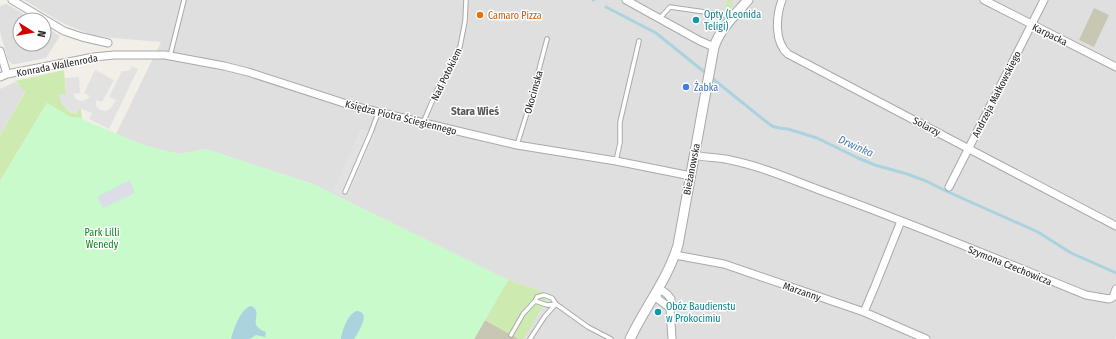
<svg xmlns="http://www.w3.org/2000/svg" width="1116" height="339" font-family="'Fira Sans Condensed',sans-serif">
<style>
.residential{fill:#e0dfdf}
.construction{fill:#c7c7b4}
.grass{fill:#cdebb0}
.park{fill:#c8facc}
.parking{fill:#e2e2e2}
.plaza{fill:#dddde8}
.water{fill:#aad3df}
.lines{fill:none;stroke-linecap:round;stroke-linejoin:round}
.stream{stroke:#aad3df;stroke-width:3}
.service-casing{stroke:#a9a9a9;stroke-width:5.5}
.minor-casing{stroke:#a9a9a9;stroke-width:9}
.tertiary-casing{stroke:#a9a9a9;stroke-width:11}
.service{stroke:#fff;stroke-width:3.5}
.minor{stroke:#fff;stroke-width:7}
.tertiary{stroke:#fff;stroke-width:9}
.food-dot{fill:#e8710a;stroke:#fff;stroke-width:1.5}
.culture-dot{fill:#0f9aa8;stroke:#fff;stroke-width:1.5}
.shop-dot{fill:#3f7fe0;stroke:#fff;stroke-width:1.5}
.labels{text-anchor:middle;stroke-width:3;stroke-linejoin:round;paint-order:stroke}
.culture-label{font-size:10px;fill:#0d838f;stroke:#fff;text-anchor:start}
.food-label{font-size:10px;fill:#c56008;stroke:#fff;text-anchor:start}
.street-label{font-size:10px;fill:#222;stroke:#fff}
.shop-label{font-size:10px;fill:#366cbe;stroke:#fff;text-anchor:start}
.park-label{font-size:10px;fill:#0c8416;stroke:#fff}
.neighbourhood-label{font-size:11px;font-weight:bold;fill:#555;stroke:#fff}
.water-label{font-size:11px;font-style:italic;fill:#4a7aab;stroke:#fff}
</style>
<rect width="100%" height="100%" fill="#f2efe9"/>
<path class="residential" d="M24 0H1116V338L1115 339H524L550 294 508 280 313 184 206 149 179 154 146 146 116 134 161 42 113 38 92 35 62 23Z
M7 4 34 20H20V44H44V26L60 36 46 58 16 64H12L8 60 0 32V6Z
M15 82 25 91 0 136V89Z"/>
<path class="construction" d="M1094 8 1109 15 1094 47 1079 40Z
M485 320 519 339H474Z"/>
<path class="grass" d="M728 0H733L731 3 734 5 730 9 723 10Z
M64 70 66 94 61 103 70 112 76 114 79 108 81 109 82 119 77 117H70L47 103 0 181V136L25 92 15 81Z
M508 280 550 294 524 339H519L485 320Z"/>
<path class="park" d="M47 103 70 117H77L146 146 179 154 206 149 313 184 508 280 474 339H0V181Z"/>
<path class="parking" d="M668 3 721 10 716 22 674 15 663 9Z
M132 66 138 69 109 129 89 119 92 113 79 108 75 114 65 108 61 103 59 94H66L65 78 79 77 80 93 73 94 76 99 81 101 86 100 90 96 84 93 95 70 114 80 102 102 96 100V106L100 110 106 111 111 108 116 100 109 97 122 71H126L130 70Z
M361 128 375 134 347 198 333 191Z"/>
<path class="plaza" d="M130 180 135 193 103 208 97 197Z"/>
<path class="water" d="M251 306C265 312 245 325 266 332L265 337 256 335 250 339H231C234 329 240 309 251 306Z
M357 311C372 312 358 332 354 339H341C342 331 348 313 357 311Z"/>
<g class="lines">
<path class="stream" d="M593 0H594
M606 7 656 33 764 120 772 126 779 128 788 129 817 138 858 158 875 165 907 174 926 181 946 191 1038 232 1071 253 1116 273"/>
<defs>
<path id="service" d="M659 19 670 7 733 16
M170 56 184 0
M423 123 437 90 460 47 465 21 466 0
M517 145 531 100 547 39
M616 161 620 143V122L639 41
M345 192 371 132 378 113
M511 335 523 314 535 301 547 305 556 304 552 298 544 295 537 297 535 301
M530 339 545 316 556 304 588 327 611 339"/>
<path id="minor" d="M12 0 64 31 82 37 108 43
M626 0 700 41 714 47
M782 0C776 16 774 42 788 54L1116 226
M984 0 1116 67
M0 51 7 74
M0 77 7 74 94 57 114 55H165L224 66 248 72 353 106 466 133 517 145 616 161 691 176
M694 155C706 158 718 157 730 160 765 167 799 183 833 195 918 226 1002 261 1086 295L1109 299 1113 297 1116 289
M949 187 1044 0
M675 255 724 264 864 312 926 339
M670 308 658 299 656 292 663 291 667 294 671 299V303L670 308 672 339
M864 312 875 286 901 221"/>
<path id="tertiary" d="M630 339C645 307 668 279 678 245L714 47C720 29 735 15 748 0"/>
</defs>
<use href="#service" class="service-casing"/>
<use href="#minor" class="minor-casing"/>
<use href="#tertiary" class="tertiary-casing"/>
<use href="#service" class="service"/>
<use href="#minor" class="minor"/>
<use href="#tertiary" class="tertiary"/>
</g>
<circle class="food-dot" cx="480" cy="15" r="4"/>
<g class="culture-dot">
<circle cx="696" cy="20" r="4"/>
<circle cx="658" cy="312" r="4"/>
</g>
<circle class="shop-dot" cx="686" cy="87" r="4"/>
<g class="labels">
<g class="culture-label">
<text x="704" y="18">Opty (Leonida<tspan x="704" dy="12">Teligi)</tspan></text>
<text x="666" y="310">Obóz Baudienstu<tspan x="666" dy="12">w Prokocimiu</tspan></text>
</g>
<g class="food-label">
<text x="488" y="19">Camaro Pizza</text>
</g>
<g class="street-label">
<text transform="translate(1050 34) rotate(26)" y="4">Karpacka</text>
<text transform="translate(57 65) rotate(-11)" y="4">Konrada Wallenroda</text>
<text transform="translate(446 74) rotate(-64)" y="4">Nad Potokiem</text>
<text transform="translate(533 92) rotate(-74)" y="4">Okocimska</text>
<text transform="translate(996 94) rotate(-63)" y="4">Andrzeja Małkowskiego</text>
<text transform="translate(401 117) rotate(14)" y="4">Księdza Piotra Ściegiennego</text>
<text transform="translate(927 126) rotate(27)" y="4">Solarzy</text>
<text transform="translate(691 169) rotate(-79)" y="4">Bieżanowska</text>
<text transform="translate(1010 265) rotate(22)" y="4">Szymona Czechowicza</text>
<text transform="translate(802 291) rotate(19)" y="4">Marzanny</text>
</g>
<g class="shop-label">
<text x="694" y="91">Żabka</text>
</g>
<g class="park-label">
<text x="102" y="236">Park Lilli<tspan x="102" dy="12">Wenedy</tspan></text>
</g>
<g class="neighbourhood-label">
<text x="475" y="115">Stara Wieś</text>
</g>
<g class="water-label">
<text transform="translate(856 146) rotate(24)" y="4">Drwinka</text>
</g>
</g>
<g transform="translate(32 32) rotate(101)"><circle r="19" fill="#ffffff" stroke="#a7a7a7"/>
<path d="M0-3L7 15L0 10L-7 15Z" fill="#d40000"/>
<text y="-6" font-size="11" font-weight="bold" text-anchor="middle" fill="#222222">N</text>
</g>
</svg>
